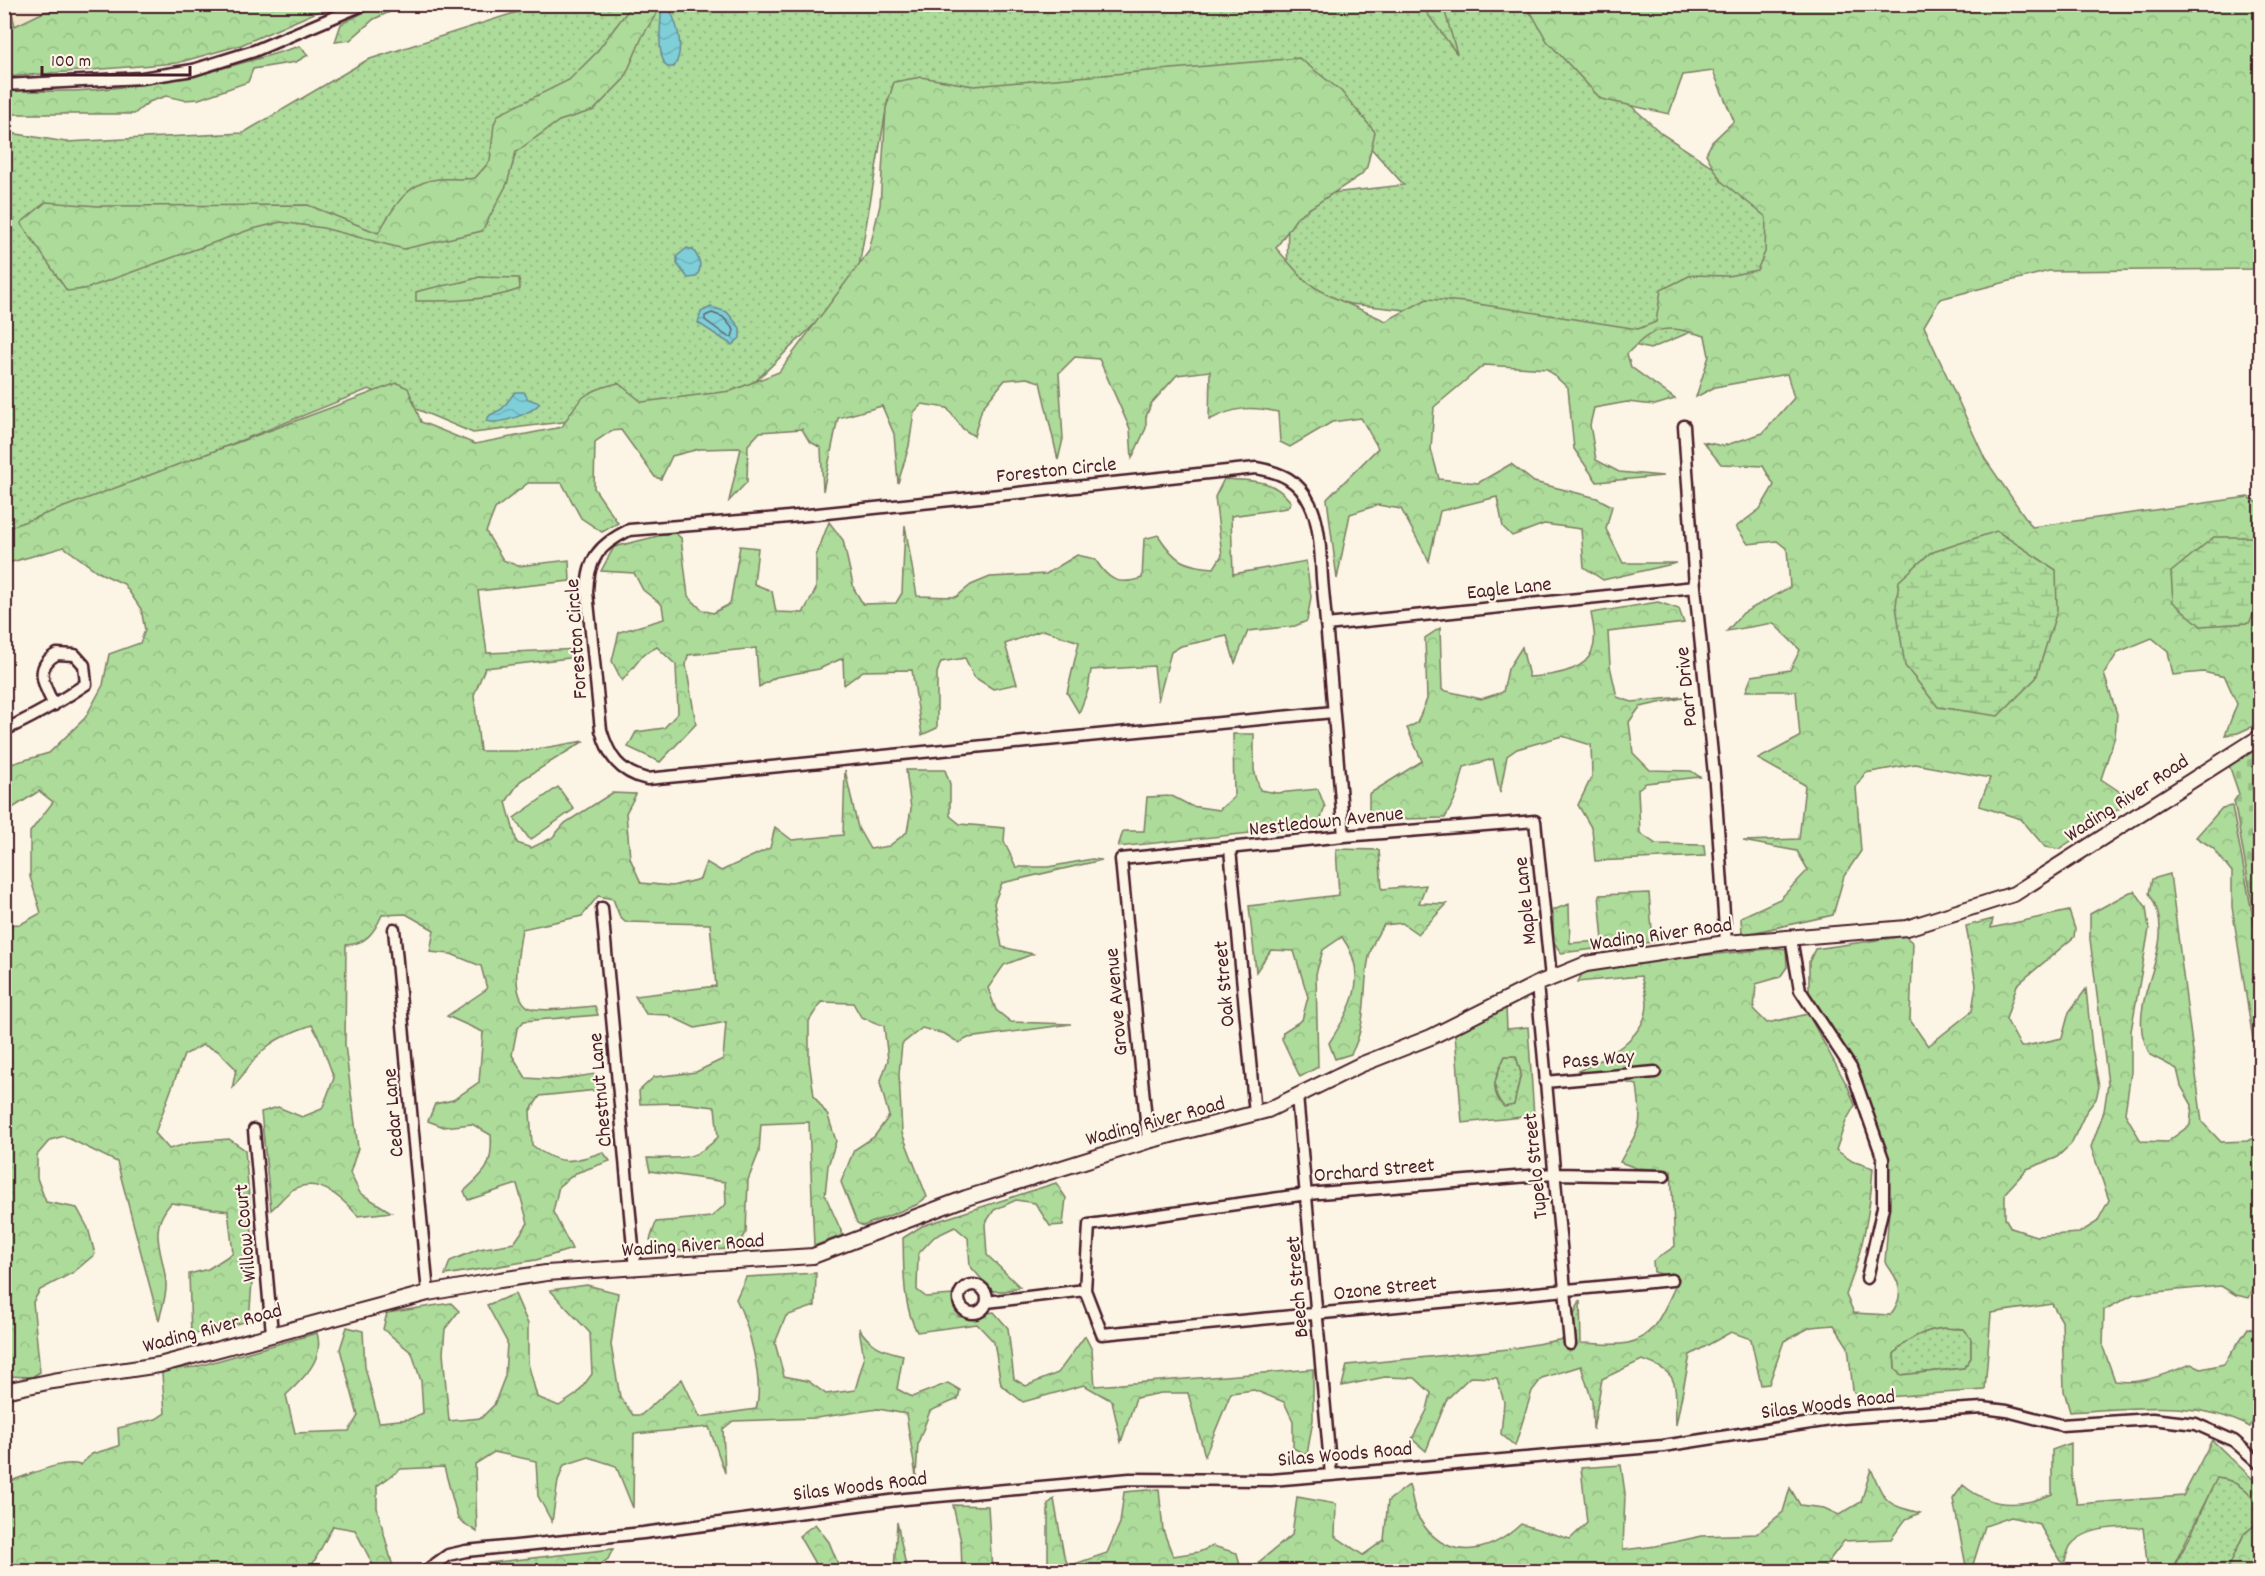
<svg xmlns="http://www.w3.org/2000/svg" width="2265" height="1576" font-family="Dekko,sans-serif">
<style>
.built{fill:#f4e5cd}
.grass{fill:url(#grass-dots);stroke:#7b7d62;stroke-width:1.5}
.forest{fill:url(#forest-crowns);stroke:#7b7d62;stroke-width:1.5;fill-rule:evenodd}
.wetland{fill:url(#wetland-marsh);stroke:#7b7d62;stroke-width:1.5}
.cemetery{fill:url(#cemetery-stones);stroke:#7b7d62;stroke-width:1.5}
.pitch{fill:#acdb9a;stroke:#7b7d62;stroke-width:1.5}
.water{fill:url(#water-waves);stroke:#698993;stroke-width:1.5}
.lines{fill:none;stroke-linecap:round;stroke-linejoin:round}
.shore{stroke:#5f6570;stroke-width:1.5}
.minor-casing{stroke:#4a1f2b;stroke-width:15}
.major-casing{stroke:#4a1f2b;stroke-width:18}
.minor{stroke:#fcf5e5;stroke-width:10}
.major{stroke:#fcf5e5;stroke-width:14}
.labels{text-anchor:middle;stroke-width:4.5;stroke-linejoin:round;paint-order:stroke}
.street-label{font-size:21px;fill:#4a1f2b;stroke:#fcf5e5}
</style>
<defs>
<pattern id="grass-dots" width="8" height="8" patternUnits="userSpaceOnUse" patternTransform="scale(1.5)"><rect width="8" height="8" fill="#acdb9a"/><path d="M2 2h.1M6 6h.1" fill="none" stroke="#96bc85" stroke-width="1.8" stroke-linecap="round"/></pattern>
<pattern id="forest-crowns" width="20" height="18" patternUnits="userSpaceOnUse" patternTransform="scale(1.5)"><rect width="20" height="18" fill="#acdb9a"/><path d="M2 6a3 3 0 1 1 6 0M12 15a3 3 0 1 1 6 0" fill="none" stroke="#96bc85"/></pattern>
<pattern id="wetland-marsh" width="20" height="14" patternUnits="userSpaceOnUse" patternTransform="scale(1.5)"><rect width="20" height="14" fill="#acdb9a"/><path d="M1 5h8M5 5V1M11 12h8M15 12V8" fill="none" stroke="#96bc85"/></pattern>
<pattern id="cemetery-stones" width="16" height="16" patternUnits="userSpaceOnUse" patternTransform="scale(1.5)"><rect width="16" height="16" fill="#acdb9a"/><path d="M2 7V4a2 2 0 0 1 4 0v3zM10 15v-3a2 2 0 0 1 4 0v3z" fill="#96bc85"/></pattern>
<pattern id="water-waves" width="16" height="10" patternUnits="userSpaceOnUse" patternTransform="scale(1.5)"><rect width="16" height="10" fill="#7ecfd8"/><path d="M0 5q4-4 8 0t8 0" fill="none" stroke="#6eb1ba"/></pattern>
</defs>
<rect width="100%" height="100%" fill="#fcf5e5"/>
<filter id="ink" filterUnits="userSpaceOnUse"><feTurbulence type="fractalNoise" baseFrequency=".0167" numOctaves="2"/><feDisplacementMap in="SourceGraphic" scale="12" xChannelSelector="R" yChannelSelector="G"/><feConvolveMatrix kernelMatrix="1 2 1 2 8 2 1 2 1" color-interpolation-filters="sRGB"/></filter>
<g filter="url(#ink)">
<path class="built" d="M10 5H241L13 33Z"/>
<path class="grass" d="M1520 4 1662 134 1780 211 1774 273 1731 315 1650 349 1560 327 1287 297 1288 198 1404 185 1304 74 888 99 856 284 735 401 473 433 369 389 5 535 4 132 66 142 243 133 367 60 539 5Z
M1505 1056H1516L1521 1073 1514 1106 1504 1107C1488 1089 1496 1075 1505 1056Z
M1942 1328 1963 1329 1971 1338V1358L1964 1368 1901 1375 1895 1369 1894 1354C1906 1339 1923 1331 1942 1328Z
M2216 1478C2239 1479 2260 1497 2260 1521L2244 1534 2227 1571 2171 1572 2190 1537Z"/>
<path class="forest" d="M100 4H333V5L241 45 177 63 5 77V5H10L15 26 44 12Z
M380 4 405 5 374 19 350 40 335 42 341 24Z
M632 5H662L643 35 624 79 594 110 559 121 516 152 507 184 482 231 404 249 323 228 281 222 249 230 85 289 67 291 21 223 46 202 98 206 308 205 378 233C394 208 406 182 438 179 450 178 463 180 475 178L490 161 494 124 498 115 569 80 595 54Z
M1421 5H1443L1457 54Z
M1527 5H2260V269L2049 271 1940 299 1924 326 1985 459 2032 527 2248 497 2260 504V723L2238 733 2225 735 2237 704 2225 677 2203 672 2173 675 2168 651 2152 638 2118 652 2104 674 2117 714 2115 736 2101 779 2132 800 2059 849 2045 847 2021 819 1979 806 1990 778 1915 764 1865 773 1856 787 1861 851 1844 876 1833 915 1742 935 1741 917 1780 899 1808 870 1797 851 1743 841 1799 839 1805 785 1758 759 1800 737 1796 691H1746L1752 676 1790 670 1800 650 1773 623 1727 631 1743 613 1790 587 1787 549 1777 541 1748 544 1736 527 1760 509 1774 485 1763 466 1721 464 1703 442 1723 446 1763 433 1794 398 1787 374 1715 387 1696 397 1709 356 1705 336C1667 325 1656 324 1627 354L1631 367 1675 399 1655 405 1627 402 1594 408 1590 425 1596 460 1619 472 1663 476 1597 482 1574 449 1568 388 1547 369 1484 365 1434 407 1431 449 1439 479 1478 483 1511 464 1534 482 1597 498 1612 506 1606 529 1623 563H1677L1603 580 1584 567 1581 529 1544 524 1512 536 1503 527 1497 497 1440 511 1429 561 1401 509 1378 505 1350 514 1337 579 1327 499 1378 448 1361 418 1332 422 1290 447 1280 442 1278 412C1250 406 1235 407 1209 420L1210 371 1177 375 1151 404 1146 417V428L1132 458 1130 429 1099 359 1075 357 1059 373 1063 439 1058 460 1040 382 1027 378 1005 380 982 408 974 436 963 429 947 408 922 404 914 412 909 446 898 483 894 434 882 406 838 418 823 491 821 448 809 441 802 429 760 432 748 445 747 482 729 501 741 448 699 449 672 456 661 479 655 477 621 430 611 431 595 442 594 488 618 523 602 532 581 518 562 483H528L495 509 486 532 503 560 518 566 569 560 570 581 478 591 487 653 580 649 578 657 485 668 474 695 480 751H526L584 741 520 781 506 802 517 843 531 848 552 838 565 823 612 793 636 794 626 813 630 858 641 883 672 886 700 879 706 862 721 871 770 848 775 827 792 840 843 835 845 770 858 828 870 849 889 846 907 832 911 809 906 770H945L950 784V816L960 824 1005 828 1004 841 1016 867H1048L1092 859 1102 860 1002 883 994 903 1002 947 1033 954 1004 965 988 988 996 1010 1011 1022 1071 1024 968 1038 959 1043 945 1034 922 1028 902 1044 899 1074 902 1133 927 1197 916 1205 863 1226 857 1223 841 1182 854 1150 874 1137 889 1116 880 1083 888 1060 884 1026 861 1017 853 1003 821 1002 809 1021V1060L814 1096 828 1116 836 1141 828 1166 825 1195 843 1235 814 1246 809 1122 761 1124 759 1152 748 1180 746 1233 736 1249 668 1251 650 1240 656 1222 711 1217 726 1204 725 1182 650 1171 647 1158C680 1158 695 1162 718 1137L715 1107 680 1103 640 1104 639 1091 654 1077 696 1072 723 1059 726 1022 695 1028 668 1015 646 1014 635 996 716 986 710 924 625 922 620 917 613 899 598 896 582 916 522 929C519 948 507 1004 534 1009 554 1012 575 1007 595 1006L598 1015 524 1021 517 1029 512 1055 526 1078 557 1080 595 1074 597 1090 540 1096 530 1111 532 1145C558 1166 572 1163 603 1152L610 1161 576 1173 559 1186 553 1212 572 1249 536 1260 445 1275 450 1261 479 1249 514 1243 528 1223 517 1184 468 1200 464 1191C486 1172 493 1165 491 1135L472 1124 444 1127 428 1121 435 1104 453 1100 479 1082 483 1032 447 1016 487 989 481 966 451 954 430 952 434 930 406 914 382 915C374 933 366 944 346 945L345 1045 358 1148 350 1173 360 1193 391 1212 358 1216C342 1198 318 1175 292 1190 285 1195 278 1204 271 1210L261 1112 278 1107 302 1117 322 1109 334 1078 320 1040 312 1025C264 1041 261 1051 232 1089L236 1069 218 1051 203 1045 184 1055 155 1133 169 1149 193 1142 229 1139 245 1150 254 1256 249 1321 191 1335 189 1274 208 1269 233 1253 228 1211 171 1203C146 1231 164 1252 166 1284 167 1296 161 1310 159 1321L117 1162 64 1136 50 1140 37 1155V1178L46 1202 77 1208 88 1228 95 1254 74 1272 40 1290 33 1302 40 1372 32 1377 5 1376 4 925 21 924 41 913 30 877V832L53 802 39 791 5 813 4 766 49 753 85 718 103 685 109 654 140 643 145 630 141 609 124 584 98 572 64 547 5 564V529L397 383 408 388 421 422 475 444 562 427C579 397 585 391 618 383L642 402 731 391 779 372 869 251 880 205 886 108 894 82 921 77 974 86 1299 58 1341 91 1375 132 1367 167 1361 175 1298 216 1276 248 1305 281 1326 294 1386 321 1427 299 1465 302 1638 329 1656 322 1661 290 1691 275 1728 276 1757 270 1765 252 1766 217 1721 181 1706 154 1712 142 1734 121 1713 71 1683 75 1669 114 1601 99 1547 41Z
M300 46 308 55 296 62 253 69 248 82 199 99 184 100 166 96 149 102 134 114H14L5 109V93L16 90C113 97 208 75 300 46Z
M479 277 519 278 520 289C488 301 450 301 416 301V292C438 285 458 285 479 277Z
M1224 479C1253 481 1272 478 1291 502L1287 508 1231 516 1233 574 1306 561 1311 597 1307 621 1295 626 1248 631 1235 663 1227 636 1181 646 1171 652 1158 701 1154 666 1091 670 1088 690 1079 713 1067 693 1079 642 1043 630 1005 644 1017 684 993 689 974 677 965 658 941 662 937 673V728L922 735 912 670 863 671 844 685 843 658 819 669 776 677 759 687 756 648 688 655 686 665 696 724 660 762 628 747 636 732 664 728 678 713 676 665 657 647 644 654 622 681 612 661 619 632 664 619 662 605 643 590 634 573 601 571 614 547 674 532 681 538 688 596 702 610 713 613 730 604 740 546 758 548 754 584 772 591 776 612 803 613 816 589V556L829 522 843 540 854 589 863 604 896 603 902 593 905 525 917 596 956 597 971 585 990 577 1046 574 1077 555 1095 559C1108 580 1118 586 1142 578L1144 539 1158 535C1175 561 1183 566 1214 568L1222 555 1215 497Z
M1658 602 1679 609 1684 623 1608 632 1610 666 1617 697 1632 702 1692 696 1640 707 1629 722 1633 753 1650 770 1691 771 1700 777 1646 783 1638 789 1640 833 1656 844 1704 845 1705 856 1595 861 1592 829 1578 805 1592 776 1591 745 1562 736 1517 749 1507 756 1500 793 1493 759 1464 767 1457 795 1445 818 1403 819 1369 816V794L1422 761 1407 728 1417 723 1427 699 1425 638 1440 628 1442 690 1481 699 1503 692 1508 669 1522 647 1529 677C1547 676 1585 672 1592 651 1597 639 1593 625 1591 613Z
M1233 734H1254V770L1260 790 1277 793 1318 789 1325 807 1318 826 1118 847 1123 831H1144L1147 797 1172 796 1191 806 1219 810 1234 797Z
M2232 806 2260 955V1084L2232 907V872L2213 848 2196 837 2222 808Z
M1336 849 1379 850 1382 889 1426 885 1419 903 1447 904 1418 934 1402 923 1384 925C1354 962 1375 1011 1351 1054L1335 1059 1329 1043C1352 1007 1370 976 1342 937L1323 950 1316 974 1318 1067 1300 1077 1282 1039 1283 1032 1302 1020 1308 997 1294 951 1271 950 1256 972 1249 906 1339 895Z
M2170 874 2202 1122 2221 1142 2247 1141 2260 1135V1289L2255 1284 2249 1298 2236 1295 2221 1286 2134 1294 2104 1310 2103 1347 2115 1381C2141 1385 2166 1374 2191 1364L2201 1369 2224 1364 2248 1328 2260 1332V1405L2250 1427C2195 1398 2130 1409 2070 1412L2064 1391 2062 1321 2052 1304 1991 1313 1985 1390 1858 1399 1853 1390 1848 1347 1834 1325 1811 1327 1784 1341 1769 1384 1761 1385 1751 1339 1731 1332 1690 1355 1676 1425C1674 1387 1684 1373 1642 1360L1602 1379 1593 1430 1592 1401 1581 1366 1542 1378 1532 1391 1515 1446 1501 1434 1504 1402 1497 1378 1470 1377 1447 1399 1426 1451 1412 1439 1427 1410 1431 1393 1415 1378 1385 1377 1342 1386 1347 1365 1509 1349 1564 1339 1580 1300 1581 1343C1596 1343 1613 1346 1628 1343 1657 1338 1667 1301 1679 1279L1654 1272 1653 1261 1675 1246 1671 1170 1636 1168 1620 1162C1641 1124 1643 1129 1637 1085L1578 1071C1604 1060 1647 1037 1647 1004 1647 995 1643 985 1641 976L1578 982 1583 972 1639 962 1778 948 1786 949 1787 967 1780 977 1756 984 1754 1010 1767 1023 1808 1014 1848 1087 1855 1105 1846 1121 1836 1150 1852 1161 1873 1168C1870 1215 1862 1251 1846 1295L1854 1313 1890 1315C1906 1295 1900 1281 1885 1262L1889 1211 1887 1160 1855 1062 1809 992V962L1815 949 1905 936 1913 943 1910 1020 1928 1046 1972 1011 1976 985 1966 926 1993 919 1991 928 2069 911 2075 929 2074 937 2017 985 2006 1019 2021 1047 2062 1038 2069 1012 2086 989 2092 1048 2099 1087 2096 1099 2086 1112 2071 1144 2056 1158 2027 1169 2005 1193V1218L2011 1228 2036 1236 2079 1233 2097 1222 2109 1200 2091 1147 2104 1111 2108 1084 2090 939V914L2130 892 2135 891 2146 907 2149 929 2131 1031V1072L2125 1113 2141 1141 2167 1142 2190 1125 2192 1105 2181 1086 2177 1069 2150 1055C2147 1048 2143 1040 2142 1032 2136 983 2180 942 2149 893L2152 879ZM1942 1328 1963 1329 1971 1339V1358L1964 1368 1901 1375 1895 1369 1894 1354C1906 1339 1923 1331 1942 1328Z
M1649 893 1653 942 1561 953 1553 941V910L1569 904 1570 943 1603 941 1599 895Z
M1506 1007 1507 1029 1528 1027 1534 1116 1462 1123 1455 1034ZM1505 1056H1516L1521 1073 1514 1105 1504 1107C1488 1090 1496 1075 1505 1056Z
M1056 1183 1066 1198 1063 1225 1050 1226 1035 1203 1016 1200 994 1210 985 1224 987 1255 1020 1287 1005 1291H992L970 1266 968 1238 955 1227 934 1237 918 1254 917 1290 926 1297 953 1295V1305L959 1317 994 1312 1008 1328 1014 1379 1026 1386 1058 1373 1085 1336 1092 1350 1095 1386 1313 1369V1420L1307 1455 1293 1448V1421L1284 1402 1254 1390 1231 1393 1205 1456 1188 1393H1161L1136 1398 1121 1442 1112 1401 1084 1385 1023 1402 1001 1385 994 1342 977 1324 917 1332C902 1304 904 1269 903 1238L922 1226Z
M816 1273 815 1306 786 1316 775 1343 784 1376 808 1381 826 1394 855 1390 864 1359 859 1328C870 1346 882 1350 903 1355L897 1389 912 1397 948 1383 960 1390 958 1399 930 1411 918 1443 916 1476 906 1414 878 1409 816 1418 733 1421 723 1429 725 1473 709 1427 634 1434 633 1508 616 1466 589 1457 564 1465 558 1481 552 1522 538 1496 536 1461 494 1452 475 1464 477 1532 458 1519 444 1467 401 1469 377 1486V1508L393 1567 376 1571 355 1530 333 1526 309 1571H5L4 1483C26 1477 60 1459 80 1465L92 1454 119 1446 118 1428 156 1419 165 1413 162 1374 165 1370 195 1367 317 1333C325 1359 303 1379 286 1395L295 1433 349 1431 358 1416 340 1349 347 1327 363 1331 365 1367 379 1422 410 1419 423 1413 421 1381 412 1353 383 1329 387 1313 451 1303 459 1311 445 1329 443 1353 449 1421 481 1418 494 1405 505 1376 507 1342 487 1305 515 1294 528 1324V1363L537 1397 559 1406 577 1394 592 1374 590 1333 550 1290 587 1285 618 1293 611 1345 620 1397 633 1415H641L682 1379 700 1417 756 1409C764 1382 749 1325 736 1299L746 1277Z
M2212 1440 2260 1486V1509C2251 1493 2236 1479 2217 1478L2171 1571H2148L2143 1528C2122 1526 2087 1527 2072 1544 2067 1549 2066 1559 2064 1566L2039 1524 2011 1517 1985 1526 1971 1571H1967L1953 1499 1963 1485C1990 1508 2020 1508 2052 1494V1450L2071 1443V1473L2077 1504 2183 1496Z
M1621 1465 1625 1493 1623 1550 1656 1546 1702 1536 1756 1534 1783 1512 1790 1488 1800 1505 1824 1508 1839 1515 1861 1502 1871 1469C1886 1503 1884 1504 1920 1513L1906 1519 1891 1539 1844 1541 1825 1566 1828 1571H1048V1504L1054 1499 1064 1556 1069 1566 1107 1553 1120 1523 1124 1492 1159 1489 1163 1530 1173 1556 1199 1552 1213 1546 1237 1553 1240 1566 1255 1565 1292 1535 1297 1497 1336 1504 1335 1536 1363 1555 1384 1540 1388 1501 1409 1485C1412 1494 1413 1508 1418 1517 1445 1562 1487 1556 1521 1524L1570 1539 1587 1523 1581 1468Z
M953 1505 988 1506 992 1571H962L961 1542Z
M2260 1521V1571H2227L2244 1534Z
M897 1522 907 1571H894Z
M815 1524 829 1542 841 1571H817V1567L799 1536Z
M613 1549 608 1559 591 1571H465L470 1565Z"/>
<path class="wetland" d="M1997 531 2056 570 2057 611 2036 678 1998 716 1938 707 1905 666 1896 606 1899 581 1930 553Z
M2214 537H2252L2260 545V602L2249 623 2201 626 2173 602 2171 572Z"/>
<path class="cemetery" d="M2260 748V946L2234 801 2239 794 2228 762Z"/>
<path class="pitch" d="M558 787 574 809 530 840 514 818Z"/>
<path class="water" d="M669 8C678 25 685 50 674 67H667C656 53 661 29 661 12Z
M687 248 693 250C700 259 703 267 696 277L688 278 677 264V256Z
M711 307 727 312 740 328V338L732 345 698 323 701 312Z
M515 392H524L528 399 540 403C531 414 500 425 486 421L490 415 502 409Z"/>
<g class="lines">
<path class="shore" d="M712 313 723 317 734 330 732 337H728L705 320V316Z"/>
<defs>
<path id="minor" d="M4 85 142 78 193 70 254 51 365 4
M1684 426 1695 587 1715 784 1726 943
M1326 625 1695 587
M1333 712 647 779C619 772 609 757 601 730L587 592C588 558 599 545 629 530L779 518 1256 468C1280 472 1299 480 1310 504 1322 528 1320 563 1323 590 1331 672 1337 754 1344 836
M4 730C34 717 59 702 86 684L84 665 75 655 57 654C33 667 44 686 54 705
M1230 849 1255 1114
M602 908 635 1269
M394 929 428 1293
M1791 938 1800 990 1851 1068 1883 1159V1207L1867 1278
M1537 984 1570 1344
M1545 1082 1655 1072
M1297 1096 1331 1475
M254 1130 272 1333
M1148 1141 1121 859 1344 836 1535 821 1551 978
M1664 1176 1553 1174 1307 1194 1089 1225 1085 1290 1102 1334 1672 1280
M959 1299a14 14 0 1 1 28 0a14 14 0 1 1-28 0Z
M987 1302 1085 1290
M424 1572 448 1555 466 1551 643 1533 905 1499 1130 1479 1271 1480 1331 1475 1663 1446 1843 1418 1950 1410 1983 1408 2007 1411 2061 1425 2152 1419 2196 1424 2234 1441 2260 1464"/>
<path id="major" d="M4 1391 53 1381 159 1365 428 1293 500 1280 546 1273 813 1256 966 1198 1148 1141 1268 1110 1360 1065 1431 1037 1537 984 1586 964 1726 943 1907 928 2014 894 2260 737"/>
</defs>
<use href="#minor" class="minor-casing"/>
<use href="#major" class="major-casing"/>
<use href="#minor" class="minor"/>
<use href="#major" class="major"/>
</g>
</g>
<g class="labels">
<g class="street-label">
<text transform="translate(1056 469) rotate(-6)" y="7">Foreston Circle</text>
<text transform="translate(1509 587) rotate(-6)" y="7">Eagle Lane</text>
<text transform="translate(575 639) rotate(-94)" y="7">Foreston Circle</text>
<text transform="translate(1685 687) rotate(-96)" y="7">Parr Drive</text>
<text transform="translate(2126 797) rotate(-33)" y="7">Wading River Road</text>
<text transform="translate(1326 820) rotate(-6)" y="7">Nestledown Avenue</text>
<text transform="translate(1524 901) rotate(-96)" y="7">Maple Lane</text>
<text transform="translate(1661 933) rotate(-8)" y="7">Wading River Road</text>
<text transform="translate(1223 984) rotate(-95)" y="7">Oak Street</text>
<text transform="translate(1115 1002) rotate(-95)" y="7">Grove Avenue</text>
<text transform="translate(1598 1058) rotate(-5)" y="7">Pass Way</text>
<text transform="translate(599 1090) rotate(-95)" y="7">Chestnut Lane</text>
<text transform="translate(392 1113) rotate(-95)" y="7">Cedar Lane</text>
<text transform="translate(1155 1120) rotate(-15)" y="7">Wading River Road</text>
<text transform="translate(1534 1166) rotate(-96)" y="7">Tupelo Street</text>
<text transform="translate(1374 1169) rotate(-5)" y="7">Orchard Street</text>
<text transform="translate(244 1233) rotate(-95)" y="7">Willow Court</text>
<text transform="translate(693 1244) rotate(-4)" y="7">Wading River Road</text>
<text transform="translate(1296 1287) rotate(-95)" y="7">Beech Street</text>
<text transform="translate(1385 1287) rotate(-6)" y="7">Ozone Street</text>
<text transform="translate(212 1327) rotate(-15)" y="7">Wading River Road</text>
<text transform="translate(1828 1403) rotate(-7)" y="7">Silas Woods Road</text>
<text transform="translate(1345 1453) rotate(-5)" y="7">Silas Woods Road</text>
<text transform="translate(860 1485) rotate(-7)" y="7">Silas Woods Road</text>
</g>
</g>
<rect width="2265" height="1576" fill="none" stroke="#fcf5e5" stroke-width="24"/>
<rect x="12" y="12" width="2241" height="1552" fill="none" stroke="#4a1f2b" stroke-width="2" filter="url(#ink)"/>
<path d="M42 66v9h148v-9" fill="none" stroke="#4a1f2b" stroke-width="3"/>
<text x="51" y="66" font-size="18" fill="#4a1f2b" stroke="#fcf5e5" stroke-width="4.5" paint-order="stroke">100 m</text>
</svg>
